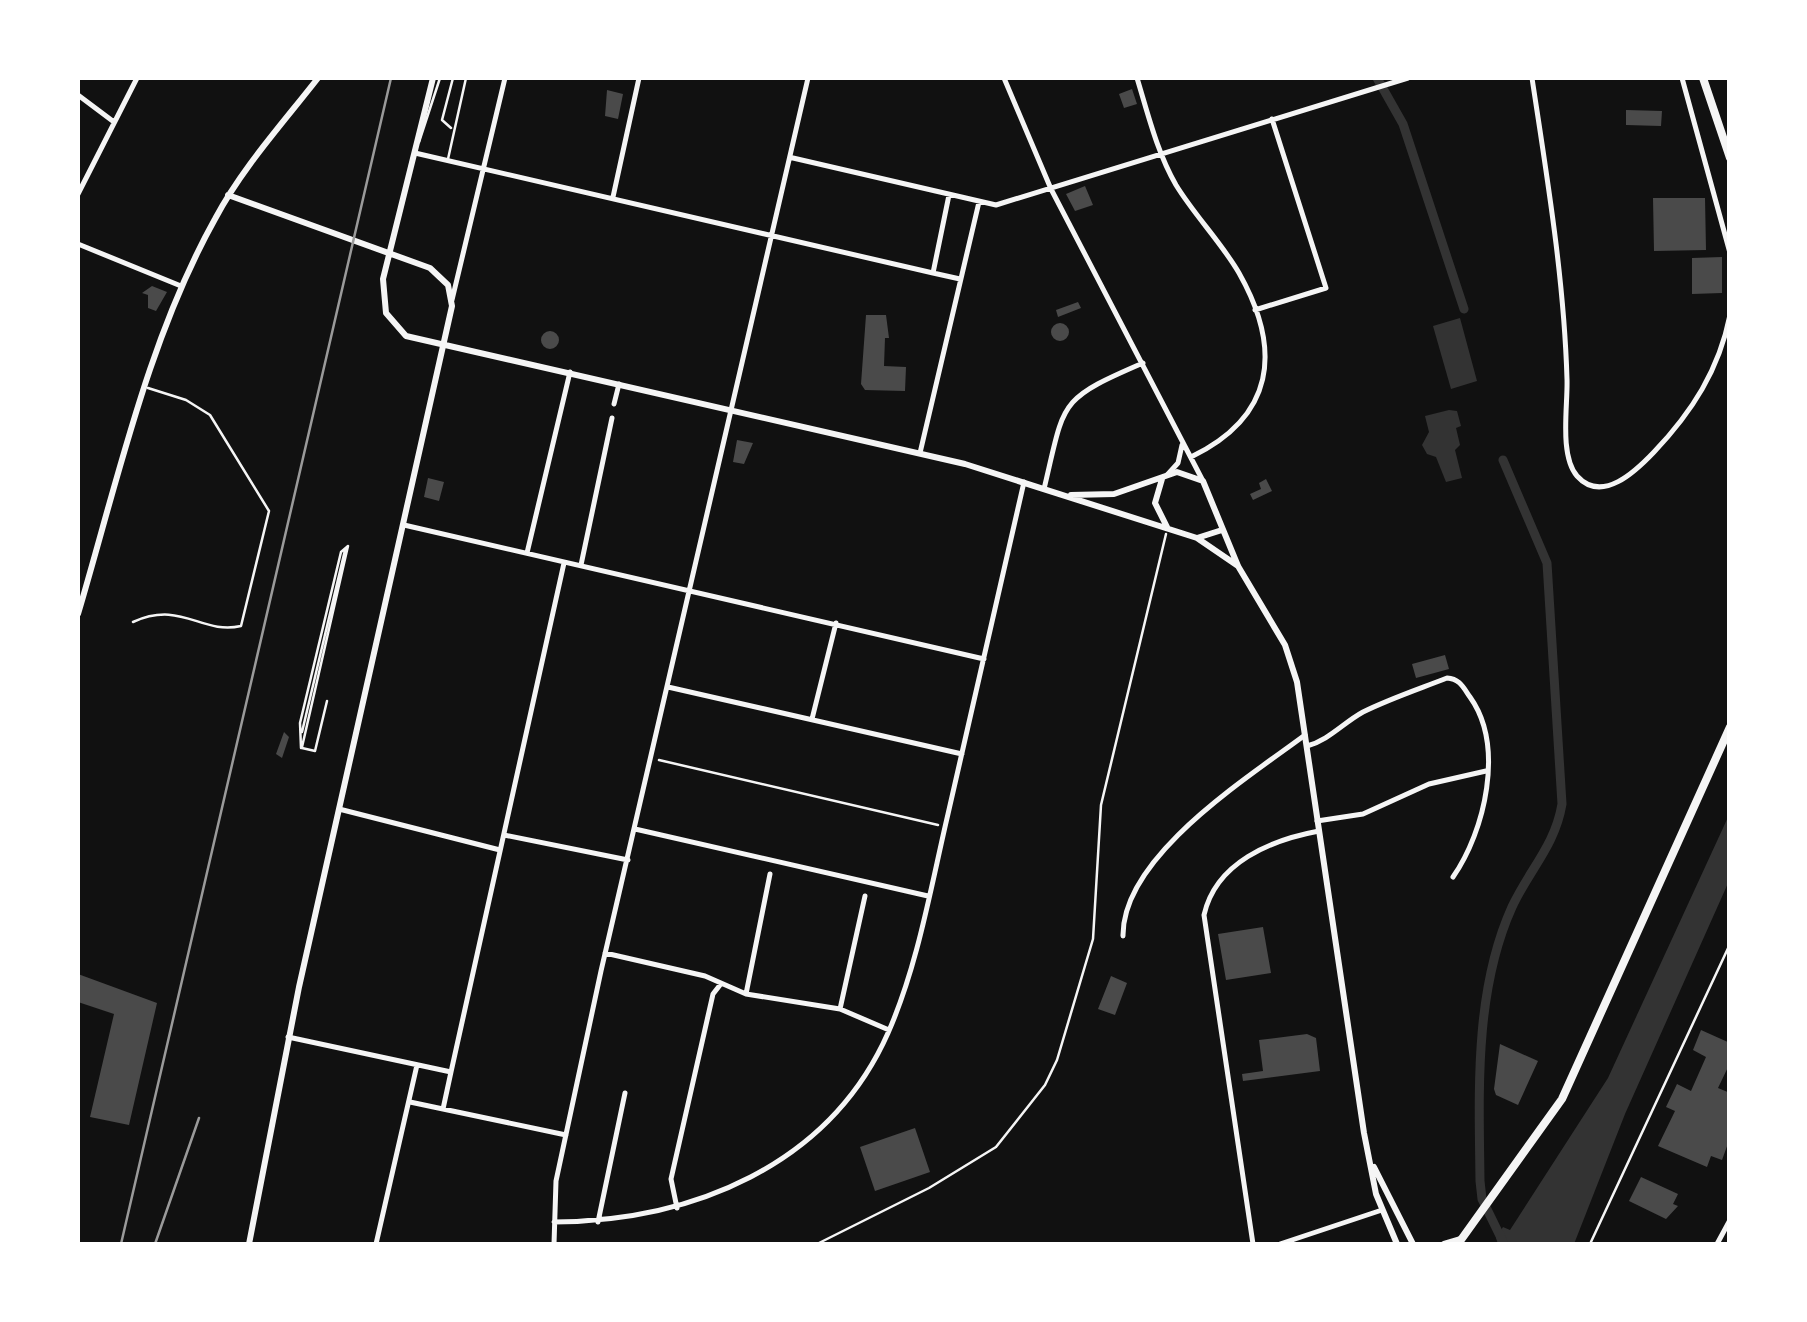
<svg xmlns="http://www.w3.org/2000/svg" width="1807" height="1322" font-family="'Roboto Condensed',sans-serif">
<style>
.water{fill:#333}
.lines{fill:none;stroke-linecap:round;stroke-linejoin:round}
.canal{stroke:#333;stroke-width:9}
.building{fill:#4a4a4a}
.path{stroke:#f5f5f5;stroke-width:2.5}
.service{stroke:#f5f5f5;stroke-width:2.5}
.minor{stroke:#f5f5f5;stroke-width:5}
.secondary{stroke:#f5f5f5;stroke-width:6}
.primary{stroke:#f5f5f5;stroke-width:8}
.rail{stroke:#9a9a9a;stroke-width:2.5}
</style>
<rect width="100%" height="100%" fill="#111"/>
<path class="water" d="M1460 318 1477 381 1451 389 1433 326Z
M1449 410 1457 411 1461 426 1456 428 1460 445 1455 450 1462 478 1446 482 1436 457 1427 454 1422 445 1429 432 1425 416Z
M1729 815V881L1625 1114 1574 1244H1498L1496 1238 1503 1227 1510 1230 1608 1078Z"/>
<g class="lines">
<path class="canal" d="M1377 78 1403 124 1464 309
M1503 460 1547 563 1562 804C1555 846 1529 870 1512 907 1474 991 1479 1092 1480 1181L1482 1199 1504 1244"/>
</g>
<path class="building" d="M1132 89 1137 104 1124 108 1119 94Z
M607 90 623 94 618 119 605 116Z
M1626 110 1662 111 1661 126 1626 125Z
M1085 186 1093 205 1075 211 1066 194Z
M1653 198H1705L1706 250 1654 251Z
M1722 257V293L1692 294V258Z
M152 286 167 292 156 311 148 308V295L142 293Z
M1078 302 1081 308 1058 317 1056 310Z
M866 315H886L889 338H885L884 366 906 367 905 391 865 390 861 384Z
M1051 332a9 9 0 1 1 18 0a9 9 0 1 1-18 0Z
M541 340a9 9 0 1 1 18 0a9 9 0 1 1-18 0Z
M737 440 753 443 744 464 733 462Z
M428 478 444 482 439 501 424 497Z
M1266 479 1272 491 1253 500 1250 494 1261 489 1259 483Z
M1445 655 1449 669 1416 678 1412 664Z
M284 732 289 737 282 758 276 754Z
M1263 927 1271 973 1226 980 1218 934Z
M78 974 157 1003 129 1125 90 1117 114 1014 78 1002Z
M1111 976 1127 983 1115 1015 1098 1009Z
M1701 1030 1730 1043V1063L1718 1088 1730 1093V1138L1722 1160 1711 1156 1707 1167 1658 1146 1675 1111 1666 1107 1677 1084 1691 1091 1706 1057 1693 1050Z
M1307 1034 1316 1038 1320 1071 1243 1081 1242 1074 1263 1071 1259 1040Z
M1500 1044 1538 1061 1518 1105 1496 1095 1494 1089Z
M915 1128 930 1172 875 1191 860 1147Z
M1641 1177 1678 1194 1673 1204 1678 1206 1666 1219 1629 1201Z"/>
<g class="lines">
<path class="path" d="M659 760 938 825
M817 1244 929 1188 996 1147 1045 1085 1057 1060 1093 939 1101 805 1166 534"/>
<path class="service" d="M451 128 442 120 453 78
M419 142 440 78
M448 159 466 78
M133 622C182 600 201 635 241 626L269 511 210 415 186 400 148 388
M302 732 345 550
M302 747 348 546
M301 748 300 723 341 552 348 546
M302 748 315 751 327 701
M1590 1244 1730 944"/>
<path class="minor" d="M1004 78 1051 189 1203 481
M1137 78C1148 114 1157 152 1176 185 1195 216 1221 242 1239 273 1283 351 1274 417 1191 457
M1532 78C1547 177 1564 278 1567 379 1568 405 1559 455 1577 476 1602 504 1636 471 1654 452 1692 412 1719 370 1730 315
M1682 78 1730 253
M78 95 114 122
M415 153 933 273
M793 158 996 205 1408 78
M78 194 137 78
M949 195 933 273 960 279
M613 197 639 78
M78 244 181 286
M452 300 505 78
M1255 310 1326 288 1272 119
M614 404 619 384
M920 453 979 202
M1168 474 1178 463 1182 445
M1044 489C1065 401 1057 400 1143 363
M404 525 984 659
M527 553 570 372
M581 565 612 418
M668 687 962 754
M812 719 836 623
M1307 746C1329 740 1343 723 1363 712 1389 699 1419 689 1447 678 1460 679 1463 687 1470 697 1505 746 1485 831 1453 877
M339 809 500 850
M1317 821 1363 814 1429 784 1486 771
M635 829 928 896
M504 835 628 860
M1123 936C1122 856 1249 777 1305 735
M605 953 705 976 746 994 840 1009 889 1030
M746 994 770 874
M840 1009 865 896
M288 1037 451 1072 443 1109 410 1102
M451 1072 564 563
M443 1109 566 1135
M677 1208 671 1179 713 994 720 985
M554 1222C692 1221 829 1166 888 1033 918 965 931 886 948 814 974 704 998 593 1024 482
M598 1222 625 1093
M376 1244 417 1065
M554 1244 556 1181 601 971 808 78
M1253 1244 1204 915C1216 862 1271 840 1319 831
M1280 1244 1382 1210
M1717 1244 1730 1220"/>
<path class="secondary" d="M433 78 383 279 386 313 406 336 965 464 1197 538 1238 566
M228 195 430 268 448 285 452 306 299 987 249 1244
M1162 479 1155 503 1167 527
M1071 495 1114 494 1177 472 1203 481 1238 566 1285 645 1297 682 1364 1133 1376 1194 1397 1244
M1197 538 1222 530
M78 614C117 483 148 339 215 219 242 168 283 123 318 78
M1374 1167 1413 1244
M1444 1244 1461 1239"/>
<path class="primary" d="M1703 78 1730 158
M1458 1244 1562 1099 1730 727"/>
<path class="rail" d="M121 1244 391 78
M155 1244 199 1118"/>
</g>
<rect width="1807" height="1322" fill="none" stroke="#ffffff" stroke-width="160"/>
</svg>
